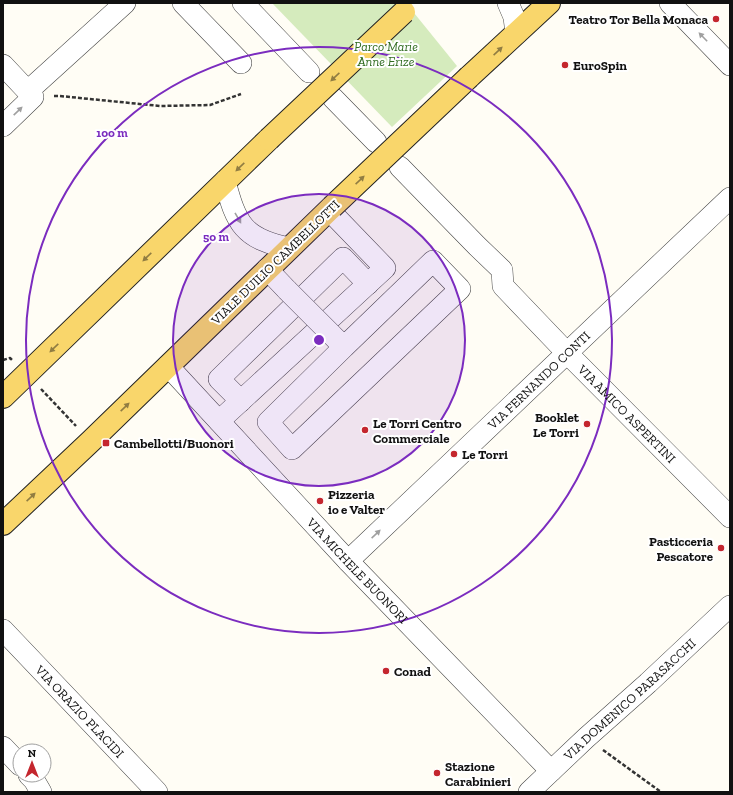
<svg xmlns="http://www.w3.org/2000/svg" width="733" height="795" font-family="'Zilla Slab',serif">
<style>
.green{fill:#d5ebbd}
.lines{fill:none;stroke-linecap:round;stroke-linejoin:round}
.minor-casing{stroke:#444;stroke-width:22}
.major-casing{stroke:#222;stroke-width:24}
.path{stroke:#333;stroke-width:2.5;stroke-dasharray:4 2;stroke-linecap:butt}
.minor{stroke:#fff;stroke-width:21}
.major{stroke:#f9d66b;stroke-width:22}
.minor-bridge-casing{stroke:#444;stroke-width:22;stroke-linecap:butt}
.major-bridge-casing{stroke:#222;stroke-width:24;stroke-linecap:butt}
.minor-bridge{stroke:#fff;stroke-width:21}
.major-bridge{stroke:#f9d66b;stroke-width:22}
.oneway{fill:#a0a0a0}
.oneway2{fill:#917d42}
.ring{fill:none;stroke:#7b2cbf;stroke-width:2}
.poi-dot{fill:#c4262e;stroke:#fff;stroke-width:1.5}
.labels{text-anchor:middle;stroke-width:4;stroke-linejoin:round;paint-order:stroke}
.poi-label{font-size:13px;font-weight:bold;fill:#111;stroke:#fff;text-anchor:start}
.park-label{font-size:13px;font-style:italic;fill:#2f6b1f;stroke:#fff}
.street-label{font-size:13px;fill:#111;stroke:#fff}
.centre{fill:#7b2cbf;stroke:#fff;stroke-width:2}
.ring-label{font-size:12px;text-anchor:middle;font-weight:bold;fill:#7b2cbf;stroke:#fff;stroke-width:4;stroke-linejoin:round;paint-order:stroke}
</style>
<rect width="100%" height="100%" fill="#fffdf5"/>
<path class="green" d="M272 3H406L457 66 392 127Z"/>
<g class="lines">
<defs>
<g id="minor">
<path d="M183 3 241 63"/>
<path d="M243 3 309 72"/>
<path d="M508 3 514 17 516 34"/>
<path d="M670 3 730 65"/>
<path d="M3 65 33 97 3 126"/>
<path d="M28 91 125 3"/>
<path d="M333 98 376 142"/>
<path id="s1" d="M400 167 477 246 502 270 503 286 567 353 730 517"/>
<path d="M225 181C236 224 244 239 289 248"/>
<path d="M267 269 287 290"/>
<path d="M331 334 344 347 268 422 292 449 460 289 433 261 344 347"/>
<path id="s2" d="M168 366 348 561 551 771"/>
<path d="M241 401 219 379 343 258 368 284"/>
<path d="M219 421 385 268 329 210"/>
<path id="s3" d="M348 561 730 198"/>
<path id="s4" d="M3 630 157 792"/>
<path d="M3 747 20 765"/>
<path d="M29 775 34 780 41 792"/>
<path id="s5" d="M529 792 586 738 648 683 730 606"/>
</g>
<path id="major" d="M469 77 549 3
M3 397 269 139
M3 524 91 441 332 207"/>
</defs>
<use href="#minor" class="minor-casing"/>
<use href="#major" class="major-casing"/>
<path class="path" d="M54 96H60L160 106 210 105 241 94
M3 360 10 358 12 360
M41 389 76 426
M603 750 661 792"/>
<use href="#minor" class="minor"/>
<use href="#major" class="major"/>
<defs>
<path id="minor-bridge" d="M287 290 331 334"/>
<path id="major-bridge" d="M269 139 404 12
M332 207 469 77"/>
</defs>
<use href="#minor-bridge" class="minor-bridge-casing"/>
<use href="#major-bridge" class="major-bridge-casing"/>
<use href="#minor-bridge" class="minor-bridge"/>
<use href="#major-bridge" class="major-bridge"/>
</g>
<defs><path id="oneway-solid" d="M-6-.8H1V-3.2L6.5 0L1 3.2V.8H-6Z"/></defs>
<g class="oneway">
<use href="#oneway-solid" transform="translate(703 37) rotate(-134)"/>
<use href="#oneway-solid" transform="translate(18 111) rotate(-44)"/>
<use href="#oneway-solid" transform="translate(238 218) rotate(60)"/>
<use href="#oneway-solid" transform="translate(376 534) rotate(-43)"/>
</g>
<g class="oneway2">
<use href="#oneway-solid" transform="translate(498 51) rotate(-43)"/>
<use href="#oneway-solid" transform="translate(335 77) rotate(137)"/>
<use href="#oneway-solid" transform="translate(240 167) rotate(136)"/>
<use href="#oneway-solid" transform="translate(360 180) rotate(-43)"/>
<use href="#oneway-solid" transform="translate(147 257) rotate(136)"/>
<use href="#oneway-solid" transform="translate(54 348) rotate(136)"/>
<use href="#oneway-solid" transform="translate(125 407) rotate(-44)"/>
<use href="#oneway-solid" transform="translate(31 497) rotate(-43)"/>
</g>
<circle cx="319" cy="340" r="146" fill="#7b2cbf" fill-opacity=".12"/>
<g class="ring">
<circle cx="319" cy="340" r="146"/>
<circle cx="319" cy="340" r="293"/>
</g>
<g class="poi-dot">
<circle cx="716" cy="19" r="4"/>
<circle cx="565" cy="65" r="4"/>
<circle cx="587" cy="424" r="4"/>
<circle cx="365" cy="430" r="4"/>
<rect x="102" y="439" width="8" height="8" rx="2"/>
<circle cx="454" cy="454" r="4"/>
<circle cx="320" cy="501" r="4"/>
<circle cx="721" cy="548" r="4"/>
<circle cx="386" cy="671" r="4"/>
<circle cx="437" cy="773" r="4"/>
</g>
<g class="labels">
<g class="poi-label">
<text x="708" y="24" text-anchor="end">Teatro Tor Bella Monaca</text>
<text x="573" y="70">EuroSpin</text>
<text x="579" y="422" text-anchor="end">Booklet<tspan x="579" dy="15">Le Torri</tspan></text>
<text x="373" y="428">Le Torri Centro<tspan x="373" dy="15">Commerciale</tspan></text>
<text x="114" y="448">Cambellotti/Buonori</text>
<text x="462" y="459">Le Torri</text>
<text x="328" y="499">Pizzeria<tspan x="328" dy="15">io e Valter</tspan></text>
<text x="713" y="546" text-anchor="end">Pasticceria<tspan x="713" dy="15">Pescatore</tspan></text>
<text x="394" y="676">Conad</text>
<text x="445" y="771">Stazione<tspan x="445" dy="15">Carabinieri</tspan></text>
</g>
<g class="park-label">
<text x="386" y="51">Parco Marie<tspan x="386" dy="15">Anne Erize</tspan></text>
</g>
<g class="street-label">
<text transform="translate(275 262) rotate(-44)" y="5">VIALE DUILIO CAMBELLOTTI</text>
<text dy="5" stroke="none"><textPath href="#s3" startOffset="263">VIA FERNANDO CONTI</textPath></text>
<text dy="5" stroke="none"><textPath href="#s1" startOffset="339">VIA AMICO ASPERTINI</textPath></text>
<text dy="5" stroke="none"><textPath href="#s2" startOffset="279">VIA MICHELE BUONORI</textPath></text>
<text dy="5" stroke="none"><textPath href="#s5" startOffset="137">VIA DOMENICO PARASACCHI</textPath></text>
<text dy="5" stroke="none"><textPath href="#s4" startOffset="112">VIA ORAZIO PLACIDI</textPath></text>
</g>
</g>
<circle cx="319" cy="340" r="6" class="centre"/>
<g class="ring-label">
<text x="112" y="137">100 m</text>
<text x="216" y="241">50 m</text>
</g>
<rect width="733" height="795" fill="none" stroke="#111111" stroke-width="8"/>
<g transform="translate(32 763)"><circle r="19" fill="#ffffff" stroke="#a0a0a0"/>
<path d="M0-3L7 15L0 10L-7 15Z" fill="#c4262e"/>
<text y="-6" font-size="11" font-weight="bold" text-anchor="middle" fill="#111111">N</text>
</g>
</svg>
